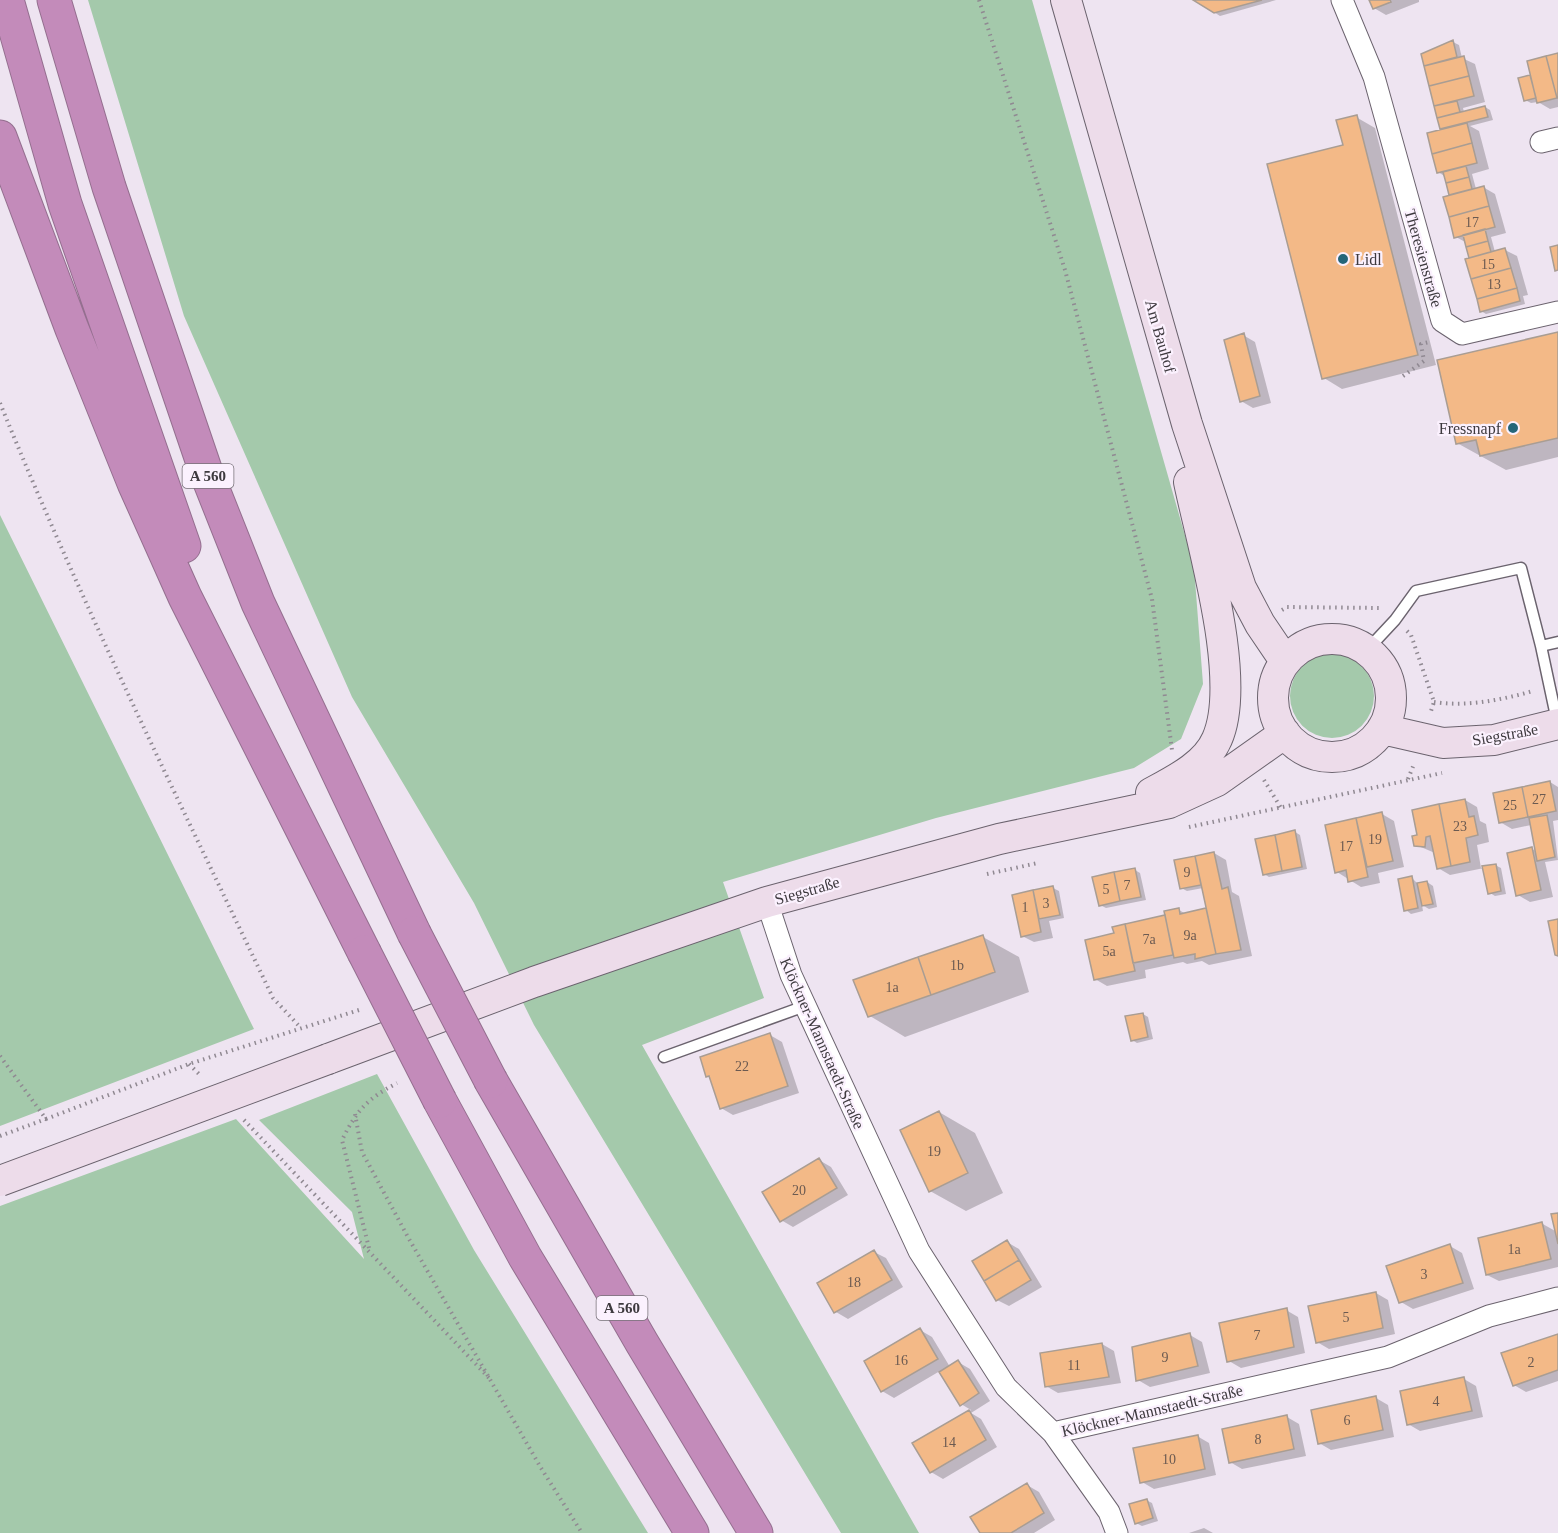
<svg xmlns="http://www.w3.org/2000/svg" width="1558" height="1533" font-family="Georgia,serif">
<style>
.green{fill:#a4c9ab}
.shadow{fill:#0003}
.building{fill:#f3b987;stroke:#a99d93;stroke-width:1.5}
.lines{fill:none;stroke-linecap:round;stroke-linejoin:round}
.lane-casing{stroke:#6b636e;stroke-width:13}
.street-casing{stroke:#6b636e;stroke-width:23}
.secondary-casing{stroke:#6b636e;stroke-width:32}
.highway-casing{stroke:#946f8f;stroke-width:35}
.path{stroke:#908992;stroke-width:4;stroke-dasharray:1.5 4.5;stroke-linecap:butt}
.lane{stroke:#fff;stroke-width:10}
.street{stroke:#fff;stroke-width:21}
.secondary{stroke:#eddcea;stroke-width:30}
.highway{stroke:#c38bba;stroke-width:33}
.secondary-bridge-casing{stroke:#6b636e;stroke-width:32;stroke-linecap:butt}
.highway-bridge-casing{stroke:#946f8f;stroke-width:35;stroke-linecap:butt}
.secondary-bridge{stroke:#eddcea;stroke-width:30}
.highway-bridge{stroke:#c38bba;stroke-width:33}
.poi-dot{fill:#246679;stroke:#fbf1fe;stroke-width:2}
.labels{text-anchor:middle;stroke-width:4.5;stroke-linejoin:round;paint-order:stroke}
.number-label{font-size:14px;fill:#6b5a51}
.shield{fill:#fbf1fe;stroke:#777178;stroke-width:1.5}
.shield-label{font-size:15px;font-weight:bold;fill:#3e3a3f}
.street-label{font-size:16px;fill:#3e3a3f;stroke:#fbf1fe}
.poi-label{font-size:16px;fill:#3e3a3f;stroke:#fbf1fe;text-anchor:start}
</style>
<rect width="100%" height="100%" fill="#eee4f1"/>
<path class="green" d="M88 0H1032L1194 567 1203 684 1181 739 1134 768 936 818 723 882 764 998 642 1045 919 1533H841L534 1025 474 903 352 697 184 316Z
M0 515 254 1029 0 1126Z
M1290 696a42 42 0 1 1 84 0a42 42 0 1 1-84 0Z
M377 1074 474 1250 648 1533H0V1206L236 1119 364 1259 352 1212 259 1120Z"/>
<path class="shadow" d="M1195 0H1276L1220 16Z
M1371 0H1419V2L1386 15 1374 8Z
M1453 42 1459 45 1462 58 1475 64 1485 102 1463 108 1464 112 1485 107 1490 110 1493 120 1470 126 1479 131 1489 169 1472 174 1476 189 1483 187 1495 194 1506 233 1491 237 1495 252 1505 250 1517 256 1528 295 1523 296 1525 304 1486 314 1481 311 1467 243 1456 237 1453 196 1446 177 1438 172 1444 130 1422 55Z
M1558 55V107L1550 109 1538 102 1531 103 1525 100 1530 76 1532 78Z
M1356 117 1375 128 1436 365 1342 389 1324 378Z
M1558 333V457L1506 470 1457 443Z
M1243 335 1255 342 1271 403 1253 408 1241 401Z
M1550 782 1558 787V820L1553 821 1558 860 1545 862 1553 897 1530 902 1518 895 1532 849 1536 851 1531 825 1512 829 1500 822Z
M1465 800 1477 807 1480 821 1486 824 1489 842 1477 845 1481 868 1495 865 1501 868 1506 894 1495 896 1490 893 1484 868 1450 875 1438 868 1435 853 1416 845Z
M1382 814 1394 821 1404 867 1378 873 1380 883 1361 887 1337 872 1327 826Z
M1295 832 1300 835 1307 869 1269 877 1264 874Z
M1214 853 1226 860 1232 892 1239 896 1252 956 1209 965 1202 961 1187 964 1183 962 1145 970 1146 978 1107 986 1095 979 1116 934 1179 910 1186 914 1208 910 1203 888 1187 891 1181 888 1176 861Z
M1135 870 1140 873 1146 900 1106 908 1100 905Z
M1412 878 1418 884 1427 882 1433 886 1437 907 1429 909 1422 905 1423 911 1411 914 1406 910Z
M1053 888 1059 891 1064 918 1049 921 1053 938 1034 942 1022 936 1014 896Z
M983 937 1019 957 1029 992 905 1037 870 1016Z
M1143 1014 1148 1017 1153 1039 1137 1043 1132 1040Z
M770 1035 782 1042 799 1093 733 1115 721 1108 712 1079 707 1076Z
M939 1112 975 1133 1003 1193 966 1211 930 1191Z
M819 1160 831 1167 848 1195 793 1227 781 1220Z
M1558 1214V1267L1499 1281 1487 1275 1541 1223 1557 1232Z
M1007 1242 1019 1249 1042 1287 1009 1306 997 1300Z
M1450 1246 1462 1253 1474 1289 1413 1309 1401 1302Z
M874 1252 886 1258 903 1287 848 1319 836 1312Z
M1376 1293 1388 1300 1395 1334 1329 1349 1317 1342Z
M1286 1310 1298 1317 1305 1353 1241 1368 1229 1361Z
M920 1330 932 1337 950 1367 958 1362 970 1369 990 1401 971 1413 981 1419 997 1447 943 1479 931 1472 914 1444 971 1410 961 1404 940 1371 894 1398 882 1391Z
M1190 1335 1202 1342 1210 1373 1150 1387 1138 1380Z
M1558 1335V1381L1526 1392 1514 1385Z
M1102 1344 1114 1351 1121 1383 1058 1393 1046 1386Z
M1464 1379 1476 1386 1483 1417 1420 1431 1408 1424Z
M1376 1398 1388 1405 1394 1437 1331 1450 1319 1443Z
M1287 1417 1299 1424 1306 1456 1242 1469 1230 1462Z
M1197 1436 1209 1443 1216 1475 1154 1489 1142 1482Z
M1027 1485 1039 1492 1055 1520 1034 1533H982Z
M1146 1500 1152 1503 1158 1521 1142 1526 1136 1523Z
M1204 1528 1213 1533H1189Z"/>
<path class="building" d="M1193 0H1262L1214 13Z
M1369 0H1390L1391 2 1373 9Z
M1453 40 1457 57 1424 66 1421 54Z
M1558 53V98H1557L1546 56Z
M1464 56 1469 76 1429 86 1424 66Z
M1546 56 1557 98 1537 103 1527 61Z
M1530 75 1536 98 1524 101 1518 78Z
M1469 76 1474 96 1434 106 1429 86Z
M1457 101 1460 112 1437 118 1434 106Z
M1485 106 1488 117 1440 129 1437 118Z
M1357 115 1418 355 1322 379 1267 164 1343 145 1336 120Z
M1467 123 1472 143 1432 154 1427 133Z
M1472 143 1477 163 1437 173 1432 154Z
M1466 166 1469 177 1446 183 1443 172Z
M1469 177 1472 189 1449 195 1446 183Z
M1484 186 1489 206 1449 217 1443 197Z
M1489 206 1495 227 1454 238 1449 217Z
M1485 229 1488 241 1466 247 1463 235Z
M1488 241 1491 252 1469 258 1466 247Z
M1558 245V270L1555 271 1550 247Z
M1505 248 1511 268 1471 279 1465 259Z
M1511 268 1517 288 1477 299 1471 279Z
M1517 288 1520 301 1480 312 1477 299Z
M1558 332V438L1480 456 1476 440 1456 444 1437 360Z
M1244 333 1260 396 1240 402 1224 340Z
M1550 781 1556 811 1528 817 1522 787Z
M1522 787 1528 817 1499 823 1493 793Z
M1465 799 1469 817 1474 816 1478 835 1466 838 1470 862 1451 866 1439 804Z
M1439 804 1451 866 1437 869 1430 836 1426 837 1425 847 1414 846 1412 836 1417 835 1412 810Z
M1382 812 1393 861 1367 867 1356 818Z
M1547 815 1555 857 1537 861 1529 818Z
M1356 818 1368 877 1348 882 1346 870 1335 873 1325 825Z
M1295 830 1302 867 1282 871 1275 835Z
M1275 835 1282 871 1263 875 1255 839Z
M1532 847 1541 890 1516 896 1507 853Z
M1214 852 1222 889 1228 887 1241 950 1216 954 1195 856Z
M1195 856 1201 885 1180 889 1174 860Z
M1496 864 1501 891 1488 894 1482 866Z
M1135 868 1141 897 1120 901 1114 872Z
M1114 872 1120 901 1099 906 1092 877Z
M1412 876 1418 908 1404 911 1398 879Z
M1427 881 1433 904 1422 906 1417 883Z
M1053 886 1060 915 1039 919 1033 890Z
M1033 890 1041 932 1021 937 1012 895Z
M1179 908 1180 914 1206 908 1216 954 1195 959V954L1174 958 1164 911Z
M1165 915 1173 955 1133 963 1125 924Z
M1558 919V956L1555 955 1548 921Z
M1125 924 1135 971 1094 980 1085 940 1114 933 1112 927Z
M983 935 995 972 931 995 918 957Z
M918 957 931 995 868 1017 853 980Z
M1143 1013 1148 1037 1131 1041 1125 1016Z
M770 1033 788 1086 720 1109 709 1076 706 1077 700 1057Z
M939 1111 968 1173 929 1192 900 1130Z
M819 1158 837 1188 780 1222 762 1192Z
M1558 1213V1244L1551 1214Z
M1542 1222 1551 1259 1486 1275 1478 1238Z
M1007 1240 1019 1260 984 1281 972 1261Z
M1450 1244 1463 1283 1399 1303 1386 1266Z
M874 1250 892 1280 834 1313 817 1283Z
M1019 1260 1031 1280 996 1301 984 1281Z
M1376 1292 1383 1328 1316 1343 1308 1306Z
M1287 1308 1294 1347 1227 1362 1219 1323Z
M920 1328 938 1359 881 1392 864 1361Z
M1190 1333 1198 1366 1136 1381 1132 1347Z
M1558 1334V1370L1513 1386 1501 1353Z
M1102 1343 1109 1377 1045 1387 1040 1353Z
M958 1360 979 1393 960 1406 939 1372Z
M1464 1377 1472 1411 1407 1425 1400 1391Z
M1376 1396 1383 1430 1318 1444 1311 1410Z
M969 1410 986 1440 930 1473 912 1443Z
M1287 1415 1294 1449 1229 1463 1222 1429Z
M1198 1435 1205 1469 1140 1483 1133 1448Z
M1027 1483 1044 1513 1011 1533H980L970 1517Z
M1147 1499 1153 1518 1135 1524 1129 1504Z"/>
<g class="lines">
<defs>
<path id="lane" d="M1541 646 1558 642
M1367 650 1395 620 1416 591 1521 568 1541 646 1557 721
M664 1057 805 1006"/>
<path id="street" d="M1342 0 1374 77 1442 321 1462 334 1558 312
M1541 142 1558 138
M767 902 791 975 919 1251 1006 1387 1053 1433 1109 1512 1117 1533
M1053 1433 1388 1357 1489 1316 1558 1298"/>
<path id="secondary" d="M1066 0 1187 424 1241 588 1260 624 1285 661
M1273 698a59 59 0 1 1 118 0a59 59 0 1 1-118 0Z
M1382 729 1443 743 1494 740 1558 724
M1151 793C1175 780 1206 765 1217 739 1243 681 1202 545 1189 482
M328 1059 534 982 767 902 999 839 1169 803 1217 781 1285 733"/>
<path id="highway" d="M7 0 65 204 184 546
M54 0 109 187 206 472 258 603 414 933
M0 137 72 329 134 483 185 597 364 952
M491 1081 642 1343 756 1533
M440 1101 525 1257 692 1533"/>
</defs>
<use href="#lane" class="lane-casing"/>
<use href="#street" class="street-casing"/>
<use href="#secondary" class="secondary-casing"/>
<use href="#highway" class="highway-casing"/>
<path class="path" d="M979 0 1065 270 1152 599 1172 750
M1403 376 1424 361 1421 344 1429 342
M0 403C82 605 179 801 273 998L300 1027
M1282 610 1287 607 1382 608
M1407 631 1411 635 1434 702 1431 711
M1434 702C1467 707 1501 700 1533 691
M1408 779 1414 764
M1264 780 1281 808
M1189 827 1442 773
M987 874 1038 863
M0 1056 46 1119 189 1064 359 1010
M189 1064 201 1076
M355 1114 362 1152 409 1239 541 1468 582 1533
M244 1120 489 1378
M0 1136 46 1119
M369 1248 342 1140C357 1110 367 1099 397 1083"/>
<use href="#lane" class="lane"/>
<use href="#street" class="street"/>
<use href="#secondary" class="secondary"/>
<use href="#highway" class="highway"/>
<defs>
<path id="secondary-bridge" d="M0 1181 328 1059"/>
<path id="highway-bridge" d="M414 933 491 1081
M364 952 440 1101"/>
</defs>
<use href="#secondary-bridge" class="secondary-bridge-casing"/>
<use href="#highway-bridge" class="highway-bridge-casing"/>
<use href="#secondary-bridge" class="secondary-bridge"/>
<use href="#highway-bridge" class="highway-bridge"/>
</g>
<g class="poi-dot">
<circle cx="1343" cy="259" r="6"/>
<circle cx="1513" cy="428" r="6"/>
</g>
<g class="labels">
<g class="number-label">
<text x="1472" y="227">17</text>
<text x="1488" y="269">15</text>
<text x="1494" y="289">13</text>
<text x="1539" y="804">27</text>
<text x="1510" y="810">25</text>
<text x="1460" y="831">23</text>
<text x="1375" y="844">19</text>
<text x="1346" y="851">17</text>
<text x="1187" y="877">9</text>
<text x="1127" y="890">7</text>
<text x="1106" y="894">5</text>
<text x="1046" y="908">3</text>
<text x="1025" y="912">1</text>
<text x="1190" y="940">9a</text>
<text x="1149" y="944">7a</text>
<text x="1109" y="956">5a</text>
<text x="957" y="970">1b</text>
<text x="892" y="992">1a</text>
<text x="742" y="1071">22</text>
<text x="934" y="1156">19</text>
<text x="799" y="1195">20</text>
<text x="1514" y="1254">1a</text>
<text x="1424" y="1279">3</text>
<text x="854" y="1287">18</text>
<text x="1346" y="1322">5</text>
<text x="1257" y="1340">7</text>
<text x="1165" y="1362">9</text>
<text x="901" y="1365">16</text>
<text x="1531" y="1367">2</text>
<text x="1074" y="1370">11</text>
<text x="1436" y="1406">4</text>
<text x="1347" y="1425">6</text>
<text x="1258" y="1444">8</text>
<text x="949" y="1447">14</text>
<text x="1169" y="1464">10</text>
</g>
<g class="shield">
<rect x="182.5" y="464" width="51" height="24" rx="4.5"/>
<rect x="596.5" y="1296" width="51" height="24" rx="4.5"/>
</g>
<g class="shield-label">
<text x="208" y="481">A 560</text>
<text x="622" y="1313">A 560</text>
</g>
<g class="street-label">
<text transform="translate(1424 258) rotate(74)" y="6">Theresienstraße</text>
<text transform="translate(1161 336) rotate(74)" y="6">Am Bauhof</text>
<text transform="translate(1505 734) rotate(-10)" y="6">Siegstraße</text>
<text transform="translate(807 890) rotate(-16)" y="6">Siegstraße</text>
<text transform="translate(823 1043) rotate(66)" y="6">Klöckner-Mannstaedt-Straße</text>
<text transform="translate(1152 1410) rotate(-13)" y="6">Klöckner-Mannstaedt-Straße</text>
</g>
<g class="poi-label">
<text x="1355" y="265">Lidl</text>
<text x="1501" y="434" text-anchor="end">Fressnapf</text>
</g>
</g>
</svg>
